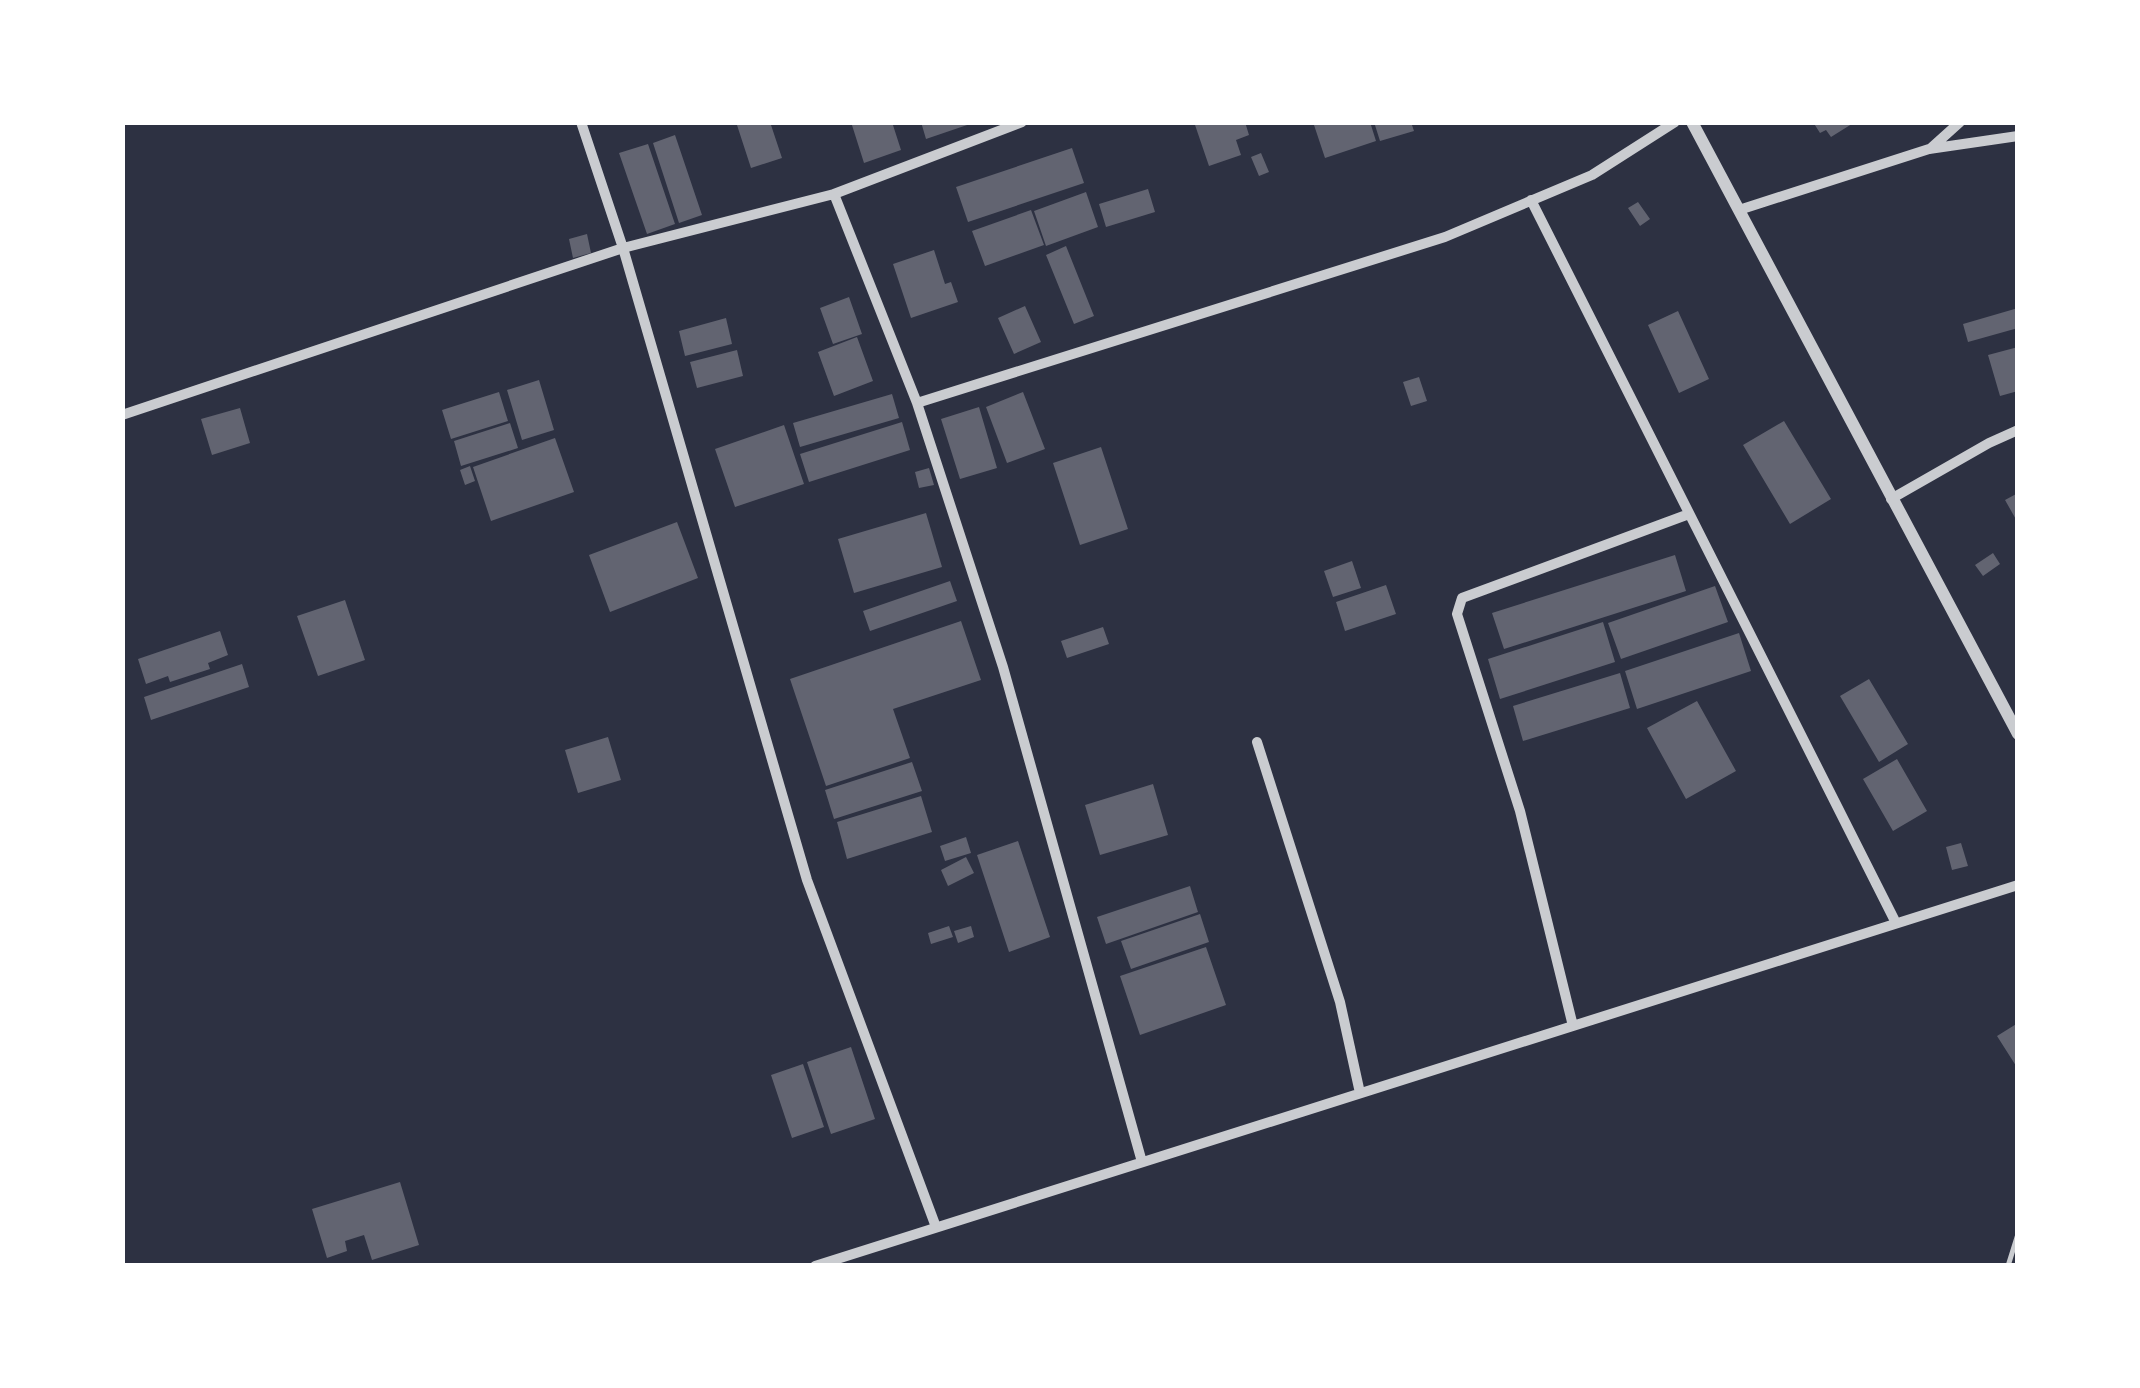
<svg xmlns="http://www.w3.org/2000/svg" width="2140" height="1388" font-family="Quicksand,sans-serif">
<style>
.building{fill:#626471}
.lines{fill:none;stroke-linecap:round;stroke-linejoin:round}
.service{stroke:#caccd0;stroke-width:5}
.minor{stroke:#caccd0;stroke-width:10}
.tertiary{stroke:#caccd0;stroke-width:12}
</style>
<rect width="100%" height="100%" fill="#2d3142"/>
<path class="building" d="M736 122H770L782 158 751 168Z
M851 122H892L901 150 864 163Z
M921 122H973V123L926 139Z
M1194 122H1245L1249 135 1236 140 1241 155 1209 166Z
M1313 122H1370L1376 141 1325 158Z
M1374 122H1411L1414 131 1380 141Z
M1813 122H1855L1831 137 1826 130 1820 133Z
M675 135 702 215 679 223 653 143Z
M648 144 675 224 647 234 619 153Z
M1072 148 1084 183 968 222 956 187Z
M1261 153 1269 172 1259 176 1251 157Z
M1148 189 1155 212 1106 227 1099 204Z
M1086 192 1098 227 1046 246 1034 211Z
M1638 202 1650 219 1640 226 1628 208Z
M1031 210 1044 245 985 266 972 231Z
M587 234 591 253 573 258 569 239Z
M1066 246 1094 316 1074 324 1046 255Z
M934 250 945 284 951 282 958 302 911 318 893 264Z
M849 297 862 334 833 344 820 308Z
M1025 306 1041 342 1014 354 998 318Z
M2018 308V328L1968 342 1963 324Z
M1678 311 1709 379 1679 393 1648 325Z
M726 318 732 344 685 356 679 331Z
M857 337 873 381 834 396 818 352Z
M2018 347V391L2000 396 1988 355Z
M737 350 743 376 697 388 690 362Z
M1419 377 1427 401 1411 406 1403 382Z
M539 380 554 430 522 440 507 390Z
M499 392 508 421 451 439 442 410Z
M1023 392 1045 449 1007 463 986 407Z
M892 394 899 418 800 447 793 423Z
M979 407 997 468 960 479 941 419Z
M240 408 250 443 212 455 201 419Z
M1784 421 1831 499 1790 524 1743 445Z
M902 422 910 450 809 482 800 454Z
M510 423 518 448 461 466 454 441Z
M784 425 804 484 735 507 715 449Z
M555 438 574 492 491 521 473 467Z
M1101 447 1128 529 1080 545 1053 463Z
M470 466 475 481 465 485 460 470Z
M929 468 934 485 919 488 915 472Z
M2018 493V523L2005 500Z
M926 513 942 567 854 593 838 539Z
M677 522 698 578 610 612 589 555Z
M1993 553 2000 564 1983 576 1975 565Z
M1675 555 1686 591 1504 649 1492 613Z
M1352 561 1361 588 1333 597 1324 571Z
M950 581 957 601 870 631 863 611Z
M1386 585 1396 614 1345 631 1336 602Z
M1715 586 1728 622 1621 659 1608 623Z
M345 600 365 660 318 676 297 616Z
M961 621 981 680 893 709 910 758 826 786 790 679Z
M1603 622 1615 662 1500 699 1488 659Z
M1103 627 1109 644 1067 658 1061 641Z
M220 631 228 655 208 663 210 669 170 682 168 676 146 684 138 659Z
M1739 633 1751 671 1637 709 1625 671Z
M242 664 249 687 151 720 144 697Z
M1620 673 1630 708 1523 741 1513 706Z
M1869 679 1908 744 1879 762 1840 696Z
M1697 701 1736 771 1686 799 1647 728Z
M608 737 621 780 578 793 565 750Z
M1897 759 1927 811 1893 831 1863 779Z
M912 762 922 791 834 819 825 790Z
M1153 784 1168 835 1100 855 1085 805Z
M921 796 932 832 847 859 837 822Z
M966 837 971 853 945 861 940 846Z
M1018 841 1050 937 1009 952 977 855Z
M1961 843 1968 866 1952 870 1946 847Z
M966 857 974 873 948 886 941 870Z
M1190 886 1198 912 1106 944 1097 917Z
M1200 914 1209 942 1131 969 1121 941Z
M949 926 953 937 931 944 928 933Z
M971 926 974 937 958 943 954 931Z
M1206 947 1226 1005 1140 1035 1120 976Z
M2018 1023V1069L1997 1036Z
M851 1047 875 1119 831 1134 807 1062Z
M803 1064 824 1127 792 1138 771 1075Z
M400 1182 419 1245 372 1260 364 1235 345 1241 347 1251 327 1258 312 1209Z"/>
<g class="lines">
<path class="service" d="M2008 1266 2018 1234"/>
<path class="minor" d="M581 122 623 248 807 880 936 1227
M1930 149 1960 122
M834 194 1022 122
M1531 200 1896 923
M1739 210 1929 149 2018 136
M917 403 1445 237 1592 175 1675 122
M122 415 623 248 834 194 917 403 1003 667 1142 1162
M1891 499 1989 443 2018 430
M1257 742 1340 1002 1360 1093
M1573 1026 1520 811 1457 614 1462 598 1689 514
M815 1266 2018 885"/>
<path class="tertiary" d="M1692 122 2018 734"/>
</g>
<rect width="2140" height="1388" fill="none" stroke="#ffffff" stroke-width="250"/>
</svg>
